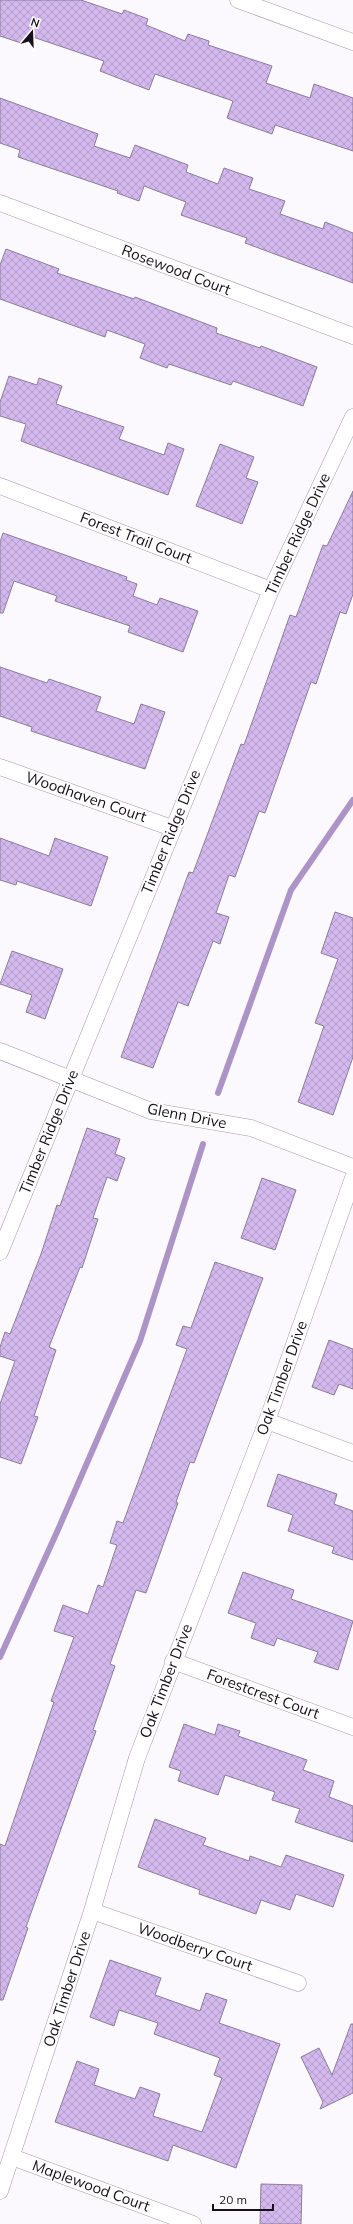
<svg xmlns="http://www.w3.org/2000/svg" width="353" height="2224" font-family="Mulish,sans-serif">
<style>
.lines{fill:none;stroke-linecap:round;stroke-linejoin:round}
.stream{stroke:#ad94c6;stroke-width:6}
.building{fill:url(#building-cross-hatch);stroke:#8a7d98}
.street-casing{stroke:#a597b3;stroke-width:17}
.street{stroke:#fff;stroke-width:16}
.labels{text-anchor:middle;stroke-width:3.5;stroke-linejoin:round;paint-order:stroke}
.street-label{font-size:15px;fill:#16111b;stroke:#fff}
</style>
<defs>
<pattern id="building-cross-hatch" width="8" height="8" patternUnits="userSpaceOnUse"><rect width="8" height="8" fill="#d2b8ec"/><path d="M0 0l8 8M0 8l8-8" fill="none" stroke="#b49dca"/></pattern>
</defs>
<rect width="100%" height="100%" fill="#fbf8fe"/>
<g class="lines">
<path class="stream" d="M218 1093 291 890 353 800
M0 1657 57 1532 140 1341 203 1144"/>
</g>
<path class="building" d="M0 0H81L122 14 124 10 148 19 146 25 185 41 188 34 209 41 208 45 272 66 266 83 310 98 314 84 353 98V151L275 125 272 134 227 118 233 101 155 74 149 90 100 71 104 61 27 35 24 44 0 36Z
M0 98 98 134 94 146 130 158 135 145 188 165 186 172 218 184 224 168 253 178 249 189 285 201 280 214 323 229 325 222 353 233V283L245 243 247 238 181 215 186 202 144 186 139 201 117 193 118 191 18 157 20 150 0 143Z
M6 249 59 269 57 273 134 299 135 297 217 328 216 333 260 348 261 346 317 367 303 406 233 381 231 385 169 364 167 368 140 358 145 344 107 330 105 337 0 299V265Z
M9 376 37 385 39 378 62 386 56 404 124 427 119 439 164 455 168 443 184 449 168 495 21 441 26 424 0 416V402Z
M220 444 254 457 246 478 258 482 242 524 196 506Z
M353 491V594L346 614 340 612 316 684 311 682 265 813 259 811 235 877 229 875 216 913 229 917 220 944 213 941 188 1006 178 1002 153 1068 121 1057 189 872 193 873 241 744 244 745 290 615 296 617 323 545 327 546Z
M3 533 127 577 126 580 137 584 133 596 157 605 160 598 198 611 183 652 128 632 130 626 55 601 57 596 14 581 3 613H0V542Z
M0 667 47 683 49 679 101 697 96 711 134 724 141 704 165 712 145 769 31 731 32 727 0 716Z
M0 838 49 856 55 838 108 857 91 906 17 881 16 885 0 880Z
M335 912 353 918V1057L333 1115 298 1102 324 1026 315 1023 338 959 321 953Z
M12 951 63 969 45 1019 26 1012 32 995 0 984Z
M87 1128 120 1139 115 1154 125 1158 117 1181 107 1177 93 1218 98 1219 82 1268 80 1267 49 1347 56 1350 34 1416 38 1417 21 1464 0 1457V1404L15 1361 0 1356V1347L5 1332 10 1334 41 1254 57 1205 60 1206Z
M262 1178 296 1190 275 1250 241 1238Z
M215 1262 263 1278 194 1463 190 1462 176 1502 178 1503 146 1593 136 1590 110 1664 115 1666 93 1730 96 1731 26 1927 28 1928 3 2000H0V1844L5 1846 54 1702 51 1701 74 1637 54 1631 63 1605 88 1614 98 1585 103 1587 117 1545 110 1543 117 1521 123 1523 187 1349 176 1345 183 1326 191 1328Z
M329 1340 353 1349V1389L339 1384 334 1395 312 1387Z
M278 1474 337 1494 334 1504 353 1511V1560L332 1553 334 1547 288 1531 293 1515 267 1506Z
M243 1572 294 1590 291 1599 353 1621 338 1670 314 1662 318 1652 277 1638 274 1646 251 1638 256 1623 228 1613Z
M184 1724 215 1735 218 1724 240 1731 238 1736 307 1760 303 1770 334 1781 329 1797 353 1806V1842L295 1822 300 1809 272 1800 275 1792 225 1775 218 1795 178 1781 181 1771 169 1767Z
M155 1819 206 1838 203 1845 249 1861 250 1856 281 1867 286 1855 344 1875 333 1907 296 1894 290 1910 261 1900 256 1914 199 1894 200 1890 138 1867Z
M110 1960 161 1978 155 1995 200 2011 206 1993 227 2000 219 2023 280 2044 236 2168 173 2145 168 2161 55 2122 77 2061 99 2069 94 2085 135 2099 140 2087 160 2094 153 2116 202 2132 222 2078 214 2075 220 2058 154 2034 158 2023 119 2010 114 2026 90 2017Z
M351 2024H353V2093L320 2109 323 2102 301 2057 319 2048 332 2075Z
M261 2184 302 2185 301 2224H260Z"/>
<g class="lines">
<defs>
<path id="street" d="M238 0 353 42
M0 203 353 336
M0 486 271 590
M0 767 172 828
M0 1051 151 1111 251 1128 353 1167
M0 1252 271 590 353 417
M267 1421 353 1453
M173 1661 353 1727
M92 1911 298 1983
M12 2157 193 2224
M0 2191 92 1911 137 1758 267 1421 353 1178"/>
</defs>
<use href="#street" class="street-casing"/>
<use href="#street" class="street"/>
</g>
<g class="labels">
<g class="street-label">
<text transform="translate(176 270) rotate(21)" y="5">Rosewood Court</text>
<text transform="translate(298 534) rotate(-65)" y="5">Timber Ridge Drive</text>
<text transform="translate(136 538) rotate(21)" y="5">Forest Trail Court</text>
<text transform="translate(86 797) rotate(19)" y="5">Woodhaven Court</text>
<text transform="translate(171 832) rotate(-68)" y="5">Timber Ridge Drive</text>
<text transform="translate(187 1116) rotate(11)" y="5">Glenn Drive</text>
<text transform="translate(49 1132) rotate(-68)" y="5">Timber Ridge Drive</text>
<text transform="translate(282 1378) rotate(-70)" y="5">Oak Timber Drive</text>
<text transform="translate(166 1681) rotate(-69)" y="5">Oak Timber Drive</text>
<text transform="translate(263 1694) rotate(20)" y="5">Forestcrest Court</text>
<text transform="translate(195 1947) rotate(19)" y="5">Woodberry Court</text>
<text transform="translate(67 1989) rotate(-72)" y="5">Oak Timber Drive</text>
<text transform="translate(91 2186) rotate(20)" y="5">Maplewood Court</text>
</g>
</g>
<g transform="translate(32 32) rotate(19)" stroke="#ffffff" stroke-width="3" paint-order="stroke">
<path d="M0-3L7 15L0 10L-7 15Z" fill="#16111b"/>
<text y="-6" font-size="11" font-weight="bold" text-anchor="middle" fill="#16111b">N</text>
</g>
<path d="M213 2204v6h60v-6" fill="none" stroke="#16111b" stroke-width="2"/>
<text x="219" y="2204" font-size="12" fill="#16111b" stroke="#ffffff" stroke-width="3" paint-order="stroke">20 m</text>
</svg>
